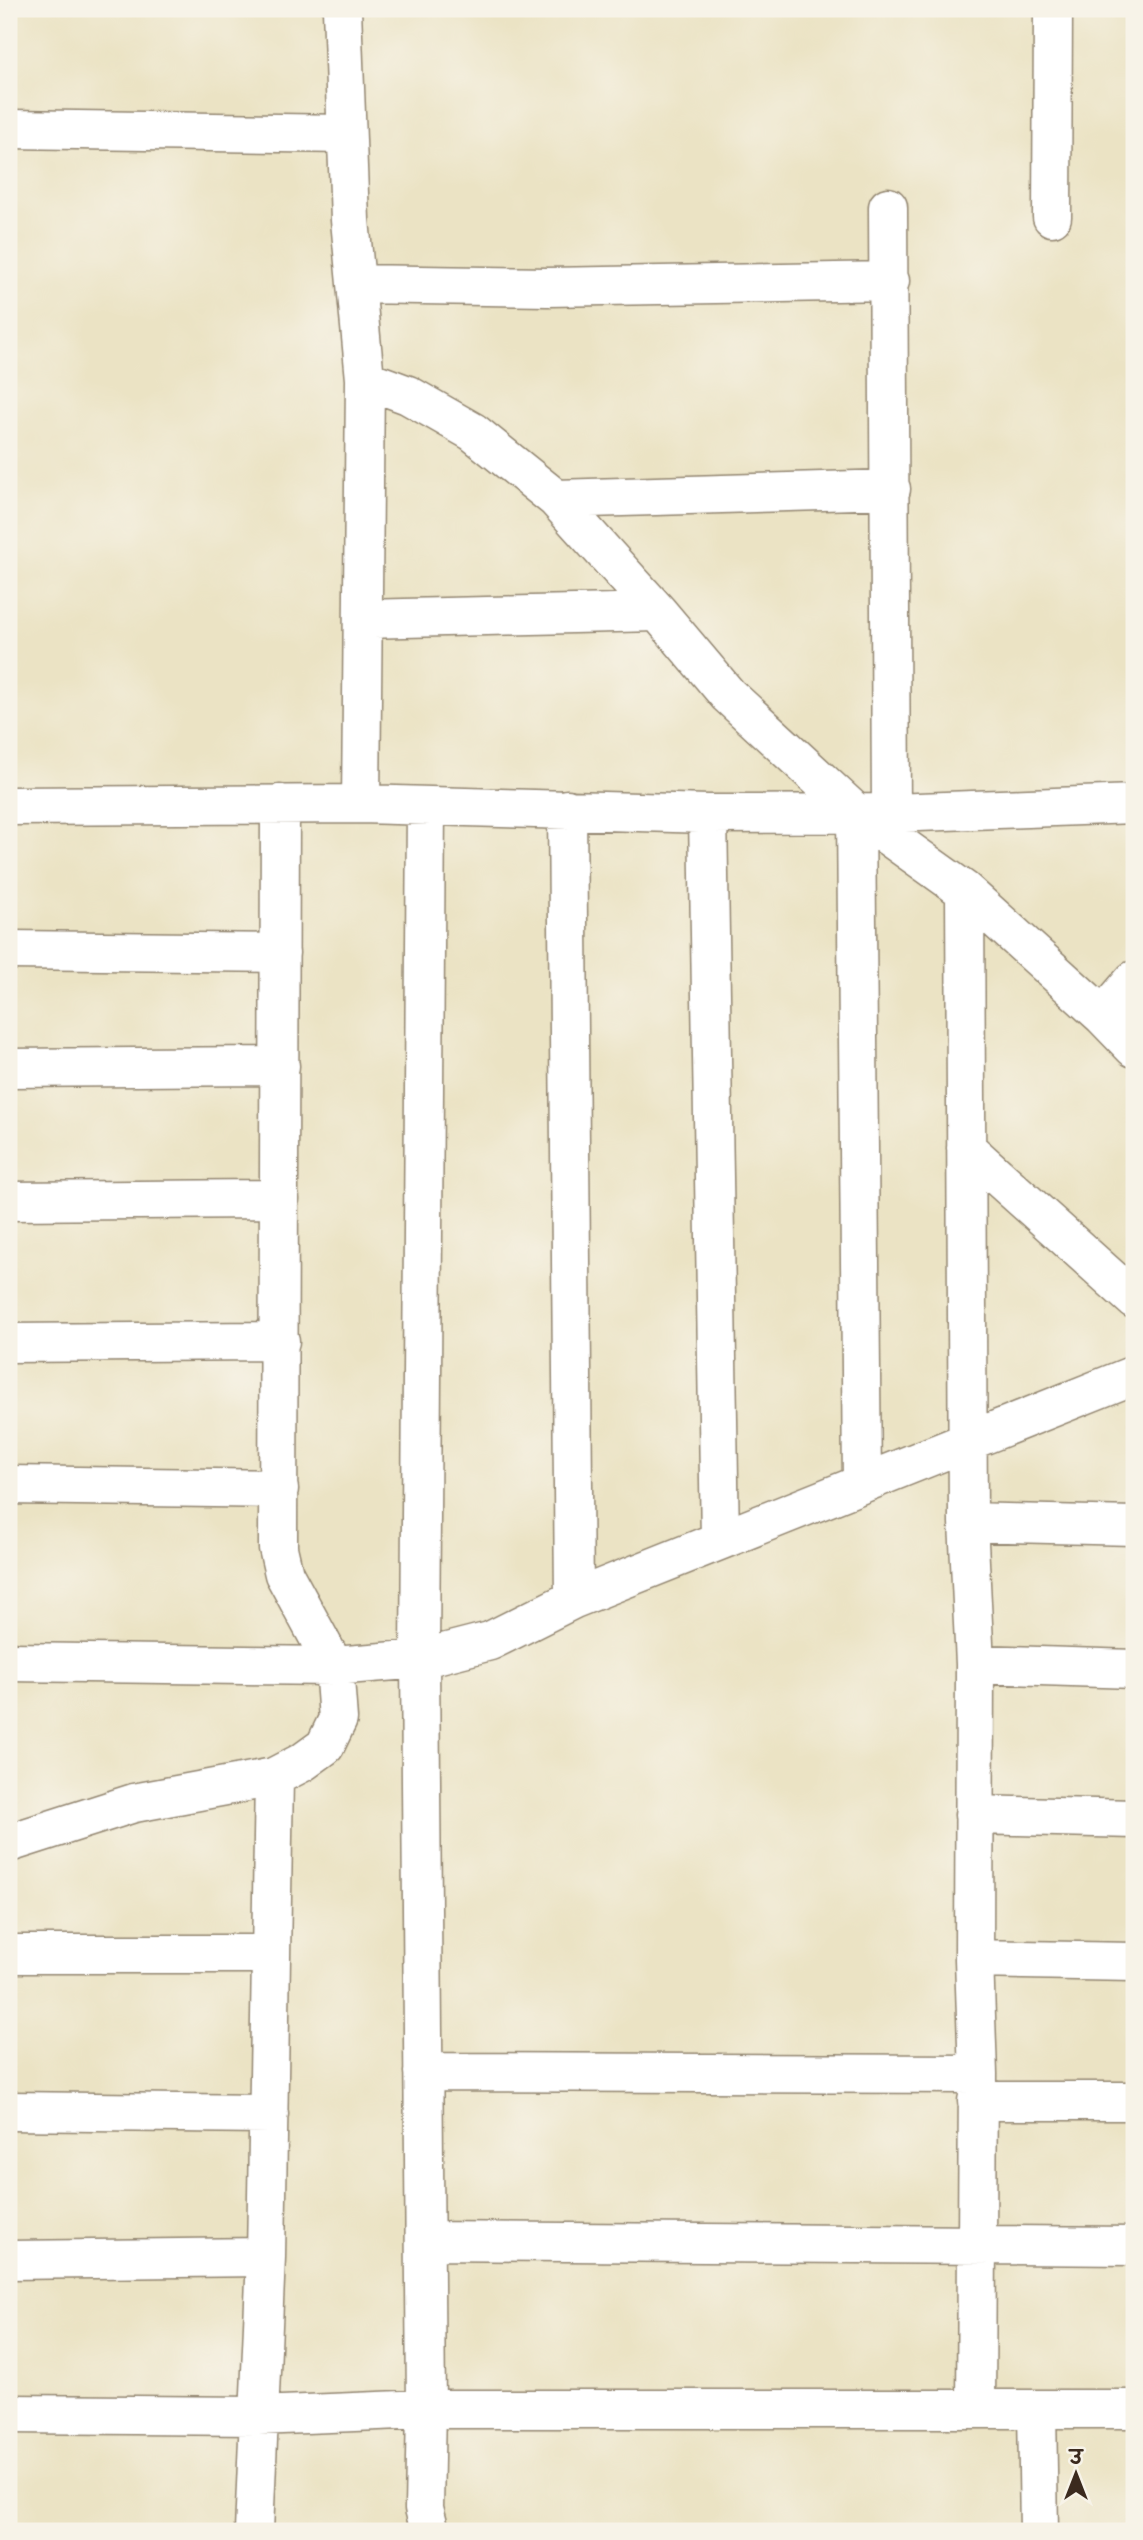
<svg xmlns="http://www.w3.org/2000/svg" width="1143" height="2540" font-family="Sriracha,'Playpen Sans Deva',sans-serif">
<style>
.lines{fill:none;stroke-linecap:round;stroke-linejoin:round}
.minor-casing{stroke:#938671;stroke-width:41}
.minor{stroke:#fff;stroke-width:38}
</style>
<rect width="100%" height="100%" fill="#f7f3e8"/>
<filter id="ink" filterUnits="userSpaceOnUse"><feTurbulence type="fractalNoise" baseFrequency=".0143" numOctaves="2"/><feDisplacementMap in="SourceGraphic" scale="14" xChannelSelector="R" yChannelSelector="G"/><feConvolveMatrix kernelMatrix="1 2 1 2 8 2 1 2 1" color-interpolation-filters="sRGB"/></filter>
<filter id="wash" filterUnits="userSpaceOnUse"><feTurbulence type="fractalNoise" baseFrequency=".00686" numOctaves="4" result="noise"/><feDisplacementMap in="SourceGraphic" scale="28" xChannelSelector="R" yChannelSelector="G"/><feGaussianBlur stdDeviation="1.57" result="paint"/><feColorMatrix in="noise" values="0 0 0 0 0 0 0 0 0 0 0 0 0 0 0 0 0 1.4 0 .05"/><feComposite in="paint" operator="in"/></filter>
<g filter="url(#wash)">
<rect width="100%" height="100%" fill="#ebe3c4"/>
</g>
<g filter="url(#ink)">
<g class="lines">
<defs>
<path id="minor" d="M342 9 350 220 365 379 361 804
M9 129 346 134
M888 207 891 813
M1052 217 1053 9
M356 284 548 287 890 281
M365 379 408 395 473 432 556 499 658 612 728 695 856 813 965 891 1103 1016 1134 1048
M556 499 891 489
M363 619 658 612
M9 806 361 804 708 814 891 813 1134 804
M426 806 420 1659 426 2409 424 2508 430 2531
M567 809 574 1599
M856 813 862 1484
M708 814 720 1540
M965 891 968 1522 975 1664 974 1959 978 2074 976 2409
M9 950 280 953
M1103 1016 1134 980
M9 1068 280 1066
M966 1148 1134 1299
M9 1201 280 1199
M9 1343 280 1341
M9 1485 279 1489
M968 1522 1134 1526
M9 1662 334 1666 420 1659 490 1641 574 1599 1134 1375
M975 1664 1134 1669
M974 1815 1134 1819
M9 1843 134 1803 274 1777 303 1762 325 1746 338 1719 334 1666 284 1574 278 1548 280 804
M9 1954H271
M974 1959 1134 1962
M423 2072 978 2074
M977 2101H1134
M9 2111 269 2114
M425 2241 1134 2246
M9 2260 266 2257
M1037 2409 1039 2531
M9 2414 258 2416 426 2409H1134
M254 2531 266 2257 274 1777"/>
</defs>
<use href="#minor" class="minor-casing"/>
<use href="#minor" class="minor"/>
</g>
</g>
<rect width="1143" height="2540" fill="none" stroke="#f7f3e8" stroke-width="35"/>
<g transform="translate(1076 2474)" stroke="#f7f3e8" stroke-width="5" paint-order="stroke">
<path d="M0-5L12 26L0 18L-12 26Z" fill="#3b2a1e"/>
<text y="-10" font-size="19" font-weight="bold" text-anchor="middle" fill="#3b2a1e">उ</text>
</g>
</svg>
